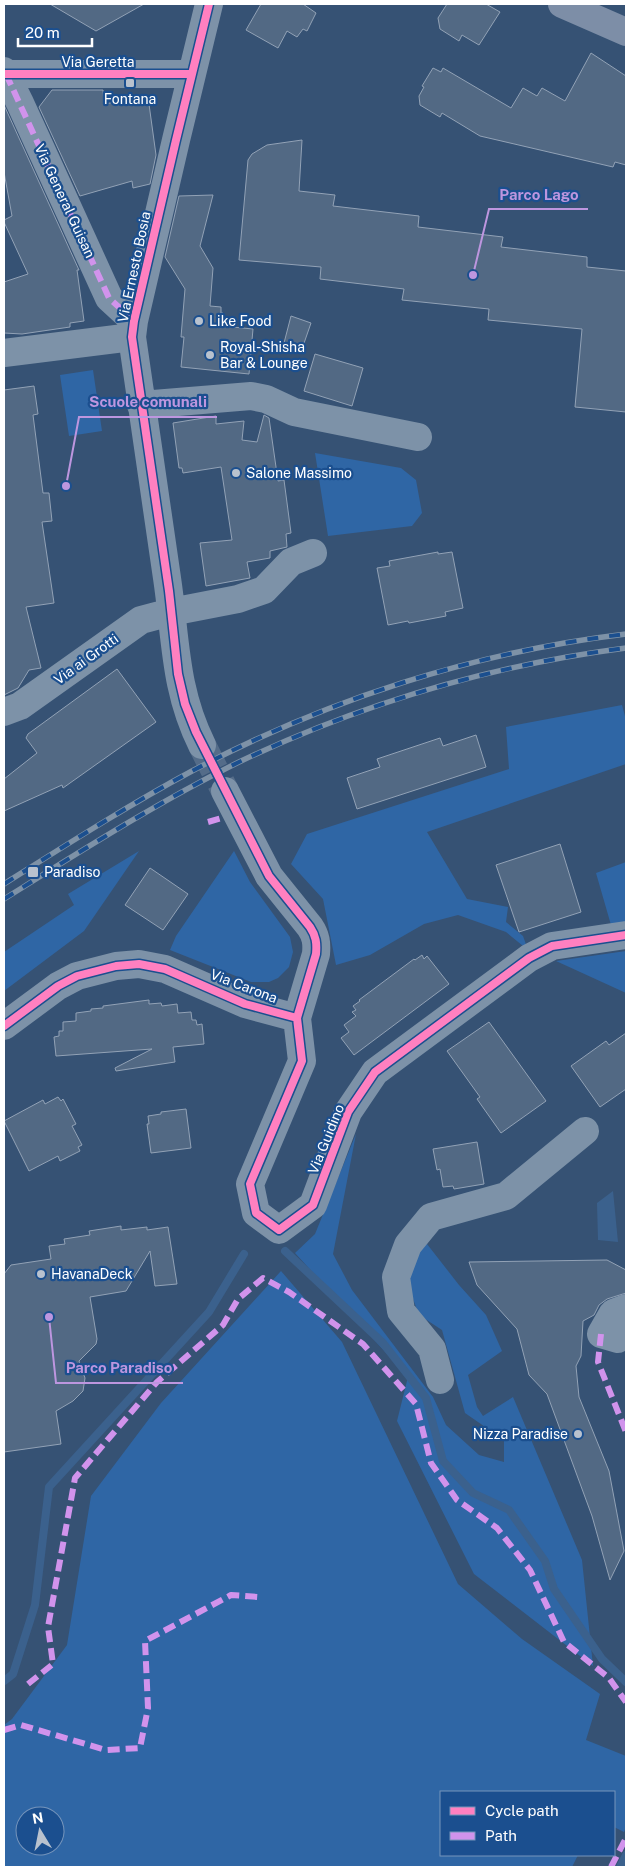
<svg xmlns="http://www.w3.org/2000/svg" width="630" height="1871" font-family="'Public Sans',sans-serif">
<style>
.green{fill:#2f66a5;fill-rule:evenodd}
.water{fill:#3b618d}
.lines{fill:none;stroke-linecap:round;stroke-linejoin:round}
.stream{stroke:#3b618d;stroke-width:8}
.building{fill:#526984;stroke:#92a2b6}
.minor-tunnel{stroke:#546c89;stroke-width:28;stroke-dasharray:28 14;stroke-linecap:butt}
.minor{stroke:#7d92a8;stroke-width:28}
.major{stroke:#7d8ea7;stroke-width:28}
.rail-casing{stroke:#7e92a7;stroke-width:5.5}
.rail{stroke:#1b4f8f;stroke-width:4;stroke-dasharray:11;stroke-linecap:butt}
.quiet{stroke:#d193ec;stroke-width:6;stroke-dasharray:12 6;stroke-linecap:butt}
.cycleway-casing{stroke:#1b4f8f;stroke-width:11}
.cycleway{stroke:#ff80c0;stroke-width:8}
.poi-dot{fill:#b9c2ce;stroke:#1b4f8f;stroke-width:2}
.labels{text-anchor:middle;stroke-width:4.5;stroke-linejoin:round;paint-order:stroke}
.street-label{font-size:14px;fill:#fff;stroke:#1b4f8f}
.poi-label{font-size:14px;fill:#fff;stroke:#1b4f8f;text-anchor:start}
.leader{fill:none;stroke:#bd96df;stroke-width:2}
.callout-dot{fill:#bd96df;stroke:#1b4f8f;stroke-width:2}
.callout-label{font-size:15px;text-anchor:middle;font-weight:bold;fill:#bd96df;stroke:#1b4f8f;stroke-width:4.5;stroke-linejoin:round;paint-order:stroke}
</style>
<rect width="100%" height="100%" fill="#365274"/>
<path class="green" d="M93 370 102 431 69 436 60 375Z
M315 453 401 468 416 480 422 513 412 526 328 536Z
M622 705 626 720V764L427 832 467 899 508 907 506 922 523 936 528 950 506 932 458 915 424 924 370 955 336 965 323 899 291 864 307 834 509 769 506 727Z
M139 851 84 931 4 991V952L74 905 68 894Z
M234 851 250 882 290 937 293 952 289 967 278 978 269 982H251L170 950 176 936Z
M626 862V923L611 925 596 873Z
M626 951V993L556 961Z
M356 1134 333 1254 352 1290 433 1397 446 1425 479 1455 504 1462V1440L465 1413 442 1330 419 1315 407 1283 408 1256 427 1244 459 1285 486 1315 502 1351 468 1375 477 1407 483 1416 513 1397 582 1560 593 1666 474 1574 397 1421 408 1377 295 1253 315 1234Z
M281 1271 342 1342 458 1584 522 1639 600 1694 586 1740 626 1756V1827L624 1832 614 1827V1792H441V1855H578L572 1867H4V1725L12 1719 67 1645 91 1496 161 1403ZM25 1816H55V1846H25Z"/>
<path class="water" d="M613 1191 618 1242 598 1240 597 1203Z"/>
<g class="lines">
<path class="stream" d="M285 1251 383 1343 426 1398 443 1461 473 1493 509 1510 545 1561 554 1589 602 1659 626 1682
M4 1681 13 1674 35 1605 49 1487 209 1312 244 1254
M620 1867 626 1855"/>
</g>
<path class="building" d="M50 4H144L96 31Z
M261 4H303L316 13 307 31 303 29 297 37 287 31 278 48 246 30Z
M447 4H486L500 12 479 45 462 35 459 41 440 29 438 18Z
M591 53 626 76V165L615 162 613 167 480 136 442 113 440 117 420 105 419 96 424 87 422 86 433 68 441 72 443 68 511 108 523 88 537 96 542 88 565 101Z
M52 90H103L104 104 148 97 156 155 150 184 133 188 132 181 80 196 39 107Z
M4 105 79 270H77L84 321 70 323V327L22 334 4 333V282L28 274 4 222V220L12 216 4 172Z
M302 140 299 191 335 195 333 206 419 216 418 227 503 237 501 247 587 257V267L626 271V412L575 407 582 329 488 320 489 309 402 300 404 289 320 279 321 267 239 260 248 160 252 154 267 145Z
M213 195 200 246 213 268 210 306 221 307V313H223L222 326 253 329 249 374 181 367 184 337H181L185 289 165 257 179 196Z
M291 316 311 323 302 349 284 343Z
M315 354 363 368 352 406 304 391Z
M34 386 38 414 33 415 43 493H49L52 521 42 522 54 603 26 607 41 668 29 670 18 688 4 695V390Z
M264 415 269 418 278 481 284 480 291 533 286 534 287 547 270 551V558L247 562 250 578 206 586 200 543 232 540 221 467 183 473 182 468H179L173 423 216 416V424L244 421 242 440 257 442Z
M438 552V554L452 552 463 608 445 612 446 616 409 623 408 621 388 625 377 568 390 566 389 561Z
M117 669 156 722 63 788 62 785 4 811V779L37 753 26 738 28 734Z
M476 735 486 767 357 809 347 778 380 767 377 759 440 738 443 746Z
M560 844 581 912 519 932 496 865Z
M150 868 188 894 163 930 125 905Z
M422 955 424 959 427 956 449 984 354 1055 341 1038 349 1032 344 1025 356 1016 352 1012 356 1010 353 1006 360 1001 359 1000 414 959 415 960Z
M149 1000V1004L161 1003 162 1006 177 1004 178 1013 191 1012 192 1020H196L197 1025 202 1024 204 1044 173 1047 175 1062 116 1071 115 1068 152 1049 56 1056 54 1037 59 1036V1031H63V1022L76 1021V1013L91 1011V1009L103 1008V1006Z
M489 1022 546 1101 501 1133 477 1099 480 1097 447 1051Z
M626 1033V1089L600 1107 571 1066 606 1041 609 1045Z
M58 1097 61 1101 63 1099 76 1124 72 1126 82 1145 78 1147 80 1151 60 1161 58 1156 29 1171 4 1121 43 1100 45 1104Z
M186 1109 191 1148 151 1153 147 1124H149L148 1116 161 1114V1112Z
M477 1142 484 1184 454 1189 453 1186 443 1187 440 1169 437 1170 433 1149Z
M121 1226V1230L147 1227V1230L168 1227 177 1284 155 1286 150 1251 126 1291 90 1297 97 1339 96 1344 79 1361 85 1378 83 1391 73 1401 56 1411 61 1444 4 1452V1274L11 1265 51 1259 49 1246 65 1244 64 1239 90 1235 89 1231Z
M607 1260 626 1270V1293L607 1299 599 1305 594 1315 583 1321 581 1356 576 1366 579 1397 609 1471 624 1551 610 1580 592 1516 547 1394 529 1375 517 1329 477 1285 469 1262Z"/>
<g class="lines">
<path class="minor-tunnel" d="M202 745 225 791"/>
<path class="minor" d="M4 71 20 103 109 298 134 321
M4 74H191
M4 353 132 337
M141 405 251 396 266 399 294 412 418 437
M4 712 20 706 141 620 171 612 238 599 264 590 291 562 313 553
M202 745C174 689 176 638 167 578 156 498 143 417 132 337L134 321 176 140 209 4
M225 791 269 876 310 927C316 936 317 943 316 954L297 1018 302 1061 250 1184 256 1213 279 1230 313 1205 348 1112 375 1072 529 958 552 946 626 935
M4 1026 58 986 77 976 116 966 139 964 165 969 245 1004 297 1018
M626 1308 613 1313 601 1334 618 1339 626 1334
M440 1380 432 1349 401 1311 396 1277 408 1245 431 1217 506 1196 585 1131"/>
<path class="major" d="M562 4 626 32"/>
<defs>
<path id="rail" d="M4 884C66 845 127 806 192 771 326 700 475 652 626 634
M4 899C81 851 158 802 239 762 361 704 493 665 626 648"/>
</defs>
<use href="#rail" class="rail-casing"/>
<use href="#rail" class="rail"/>
<path class="quiet" d="M6 74 109 298 134 321
M208 822 222 818
M601 1334 598 1362 626 1432
M28 1684 53 1664 48 1627 75 1478 157 1382 223 1325 238 1299 263 1278 289 1292 363 1344 416 1404 431 1463 457 1500 497 1528 530 1570 564 1642 609 1678 626 1702
M4 1730 21 1725 106 1750 140 1748 148 1708 145 1641 231 1595 258 1597
M611 1867 626 1838"/>
<defs>
<path id="cycleway" d="M209 4 176 140 134 321 132 337 169 591 178 674 185 704 196 732 269 876 310 927C316 936 317 943 316 954L297 1018 302 1061 250 1184 256 1213 279 1230 313 1205 348 1112 375 1072 529 958 552 946 626 935
M4 74H191
M4 1026 58 986 77 976 116 966 139 964 165 969 245 1004 297 1018"/>
</defs>
<use href="#cycleway" class="cycleway-casing"/>
<use href="#cycleway" class="cycleway"/>
</g>
<g class="poi-dot">
<rect x="125" y="78" width="10" height="10" rx="2.5"/>
<circle cx="199" cy="321" r="5"/>
<circle cx="210" cy="355" r="5"/>
<circle cx="236" cy="473" r="5"/>
<rect x="27" y="866" width="12" height="12" rx="2.5"/>
<circle cx="41" cy="1274" r="5"/>
<circle cx="578" cy="1434" r="5"/>
</g>
<g class="labels">
<g class="street-label">
<text x="98" y="67">Via Geretta</text>
<text transform="translate(65 201) rotate(65)" y="5">Via General Guisan</text>
<text transform="translate(134 267) rotate(-78)" y="5">Via Ernesto Bosia</text>
<text transform="translate(86 659) rotate(-36)" y="5">Via ai Grotti</text>
<text transform="translate(244 986) rotate(21)" y="5">Via Carona</text>
<text transform="translate(326 1139) rotate(-68)" y="5">Via Guidino</text>
</g>
<g class="poi-label">
<text x="130" y="104" text-anchor="middle">Fontana</text>
<text x="209" y="326">Like Food</text>
<text x="220" y="352">Royal-Shisha<tspan x="220" dy="16">Bar &amp; Lounge</tspan></text>
<text x="246" y="478">Salone Massimo</text>
<text x="44" y="877">Paradiso</text>
<text x="51" y="1279">HavanaDeck</text>
<text x="568" y="1439" text-anchor="end">Nizza Paradise</text>
</g>
</g>
<path class="leader" d="M473 275L489 209H588M66 486L79 417H217M49 1317L56 1383H183"/>
<g class="callout-dot">
<circle cx="473" cy="275" r="5"/>
<circle cx="66" cy="486" r="5"/>
<circle cx="49" cy="1317" r="5"/>
</g>
<g class="callout-label">
<text x="539" y="200">Parco Lago</text>
<text x="148" y="407">Scuole comunali</text>
<text x="119" y="1373">Parco Paradiso</text>
</g>
<rect width="630" height="1871" fill="none" stroke="#ffffff" stroke-width="10"/>
<rect x="440" y="1791" width="175" height="65" fill="#1b4f8f" stroke="#7695bc"/>
<rect x="450" y="1807" width="25" height="8" fill="#ff80c0" stroke="#7695bc"/>
<text x="485" y="1816" font-size="15" fill="#ffffff">Cycle path</text>
<rect x="450" y="1832" width="25" height="8" fill="#d193ec" stroke="#7695bc"/>
<text x="485" y="1841" font-size="15" fill="#ffffff">Path</text>
<g transform="translate(40 1831) rotate(350)"><circle r="24" fill="#1b4f8f" stroke="#7695bc"/>
<path d="M0-4L9 19L0 12L-9 19Z" fill="#b9c2ce"/>
<text y="-8" font-size="14" font-weight="bold" text-anchor="middle" fill="#ffffff">N</text>
</g>
<path d="M18 38v8h74v-8" fill="none" stroke="#ffffff" stroke-width="2.5"/>
<text x="25" y="38" font-size="15" fill="#ffffff" stroke="#1b4f8f" stroke-width="4" paint-order="stroke">20 m</text>
</svg>
